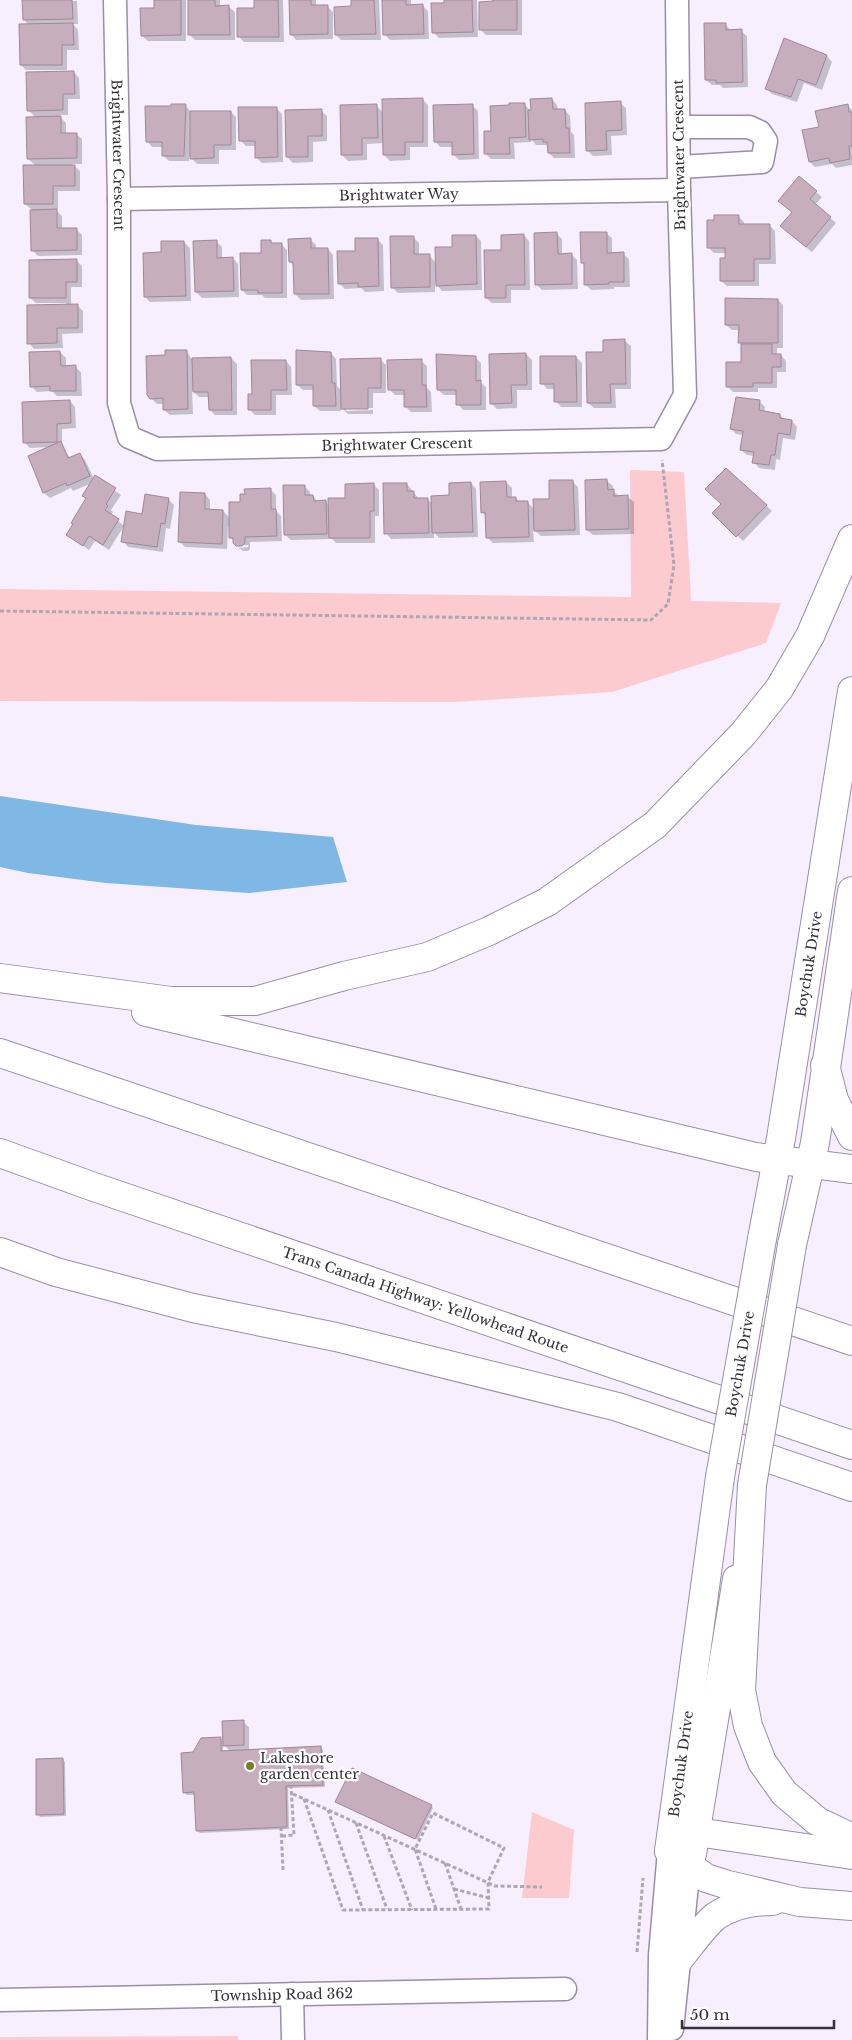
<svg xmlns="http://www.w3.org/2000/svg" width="852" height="2040" font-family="'Libre Baskerville',serif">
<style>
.green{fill:#fccbcf}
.water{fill:#7fb7e5}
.shadow{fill:#0003;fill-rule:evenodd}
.building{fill:#c6aebd;stroke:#9f8896}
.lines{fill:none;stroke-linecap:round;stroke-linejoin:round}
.minor-casing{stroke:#9a8ea5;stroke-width:25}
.major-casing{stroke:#9a8ea5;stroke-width:30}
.highway-casing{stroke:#9a8ea5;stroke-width:30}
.path{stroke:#ada7b3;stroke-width:3;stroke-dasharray:4 2.5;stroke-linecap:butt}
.minor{stroke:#fff;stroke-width:22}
.major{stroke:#fff;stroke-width:28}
.highway{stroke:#fff;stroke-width:28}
.major-bridge-casing{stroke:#9a8ea5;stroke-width:30;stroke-linecap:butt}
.major-bridge{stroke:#fff;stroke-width:28}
.poi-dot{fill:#7d7d26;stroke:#fff;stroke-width:2}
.labels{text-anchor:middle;stroke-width:4.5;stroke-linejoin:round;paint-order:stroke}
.street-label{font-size:14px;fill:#35313a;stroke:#fff}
.poi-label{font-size:14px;fill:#35313a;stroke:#fff;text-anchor:start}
</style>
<rect width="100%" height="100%" fill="#f7effe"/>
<path class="green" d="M630 470 684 472 691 601 781 603 766 643 612 692 456 702 0 701V589L631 597Z
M532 1812 574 1830 569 1898H522Z
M238 2036V2040H0V2037Z"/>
<path class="water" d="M0 796 196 825 333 837 347 882 249 893 106 883 28 873 0 867Z"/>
<path class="shadow" d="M23 0 77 1 78 24H73L78 30 79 50H67V70H26L21 65 29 25 24 20Z
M155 0H186V41H148L142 36 155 9Z
M189 0H220V7H229L235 12V40H195L189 34Z
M255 0H283L284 42H244L239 37 255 9Z
M290 0H316V6H327L333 12V39L296 40 291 34Z
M352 0H379L381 40H341L336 35 352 7Z
M383 0H411V6H423L428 11 429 39 390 40 384 34Z
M445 0H477L478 37 439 38 433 32 445 4Z
M495 0H522V35H486L481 30Z
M725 24 731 31H741L747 36 748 87 723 88 720 85H712L706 80Z
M785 40 827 56 832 62 822 90 804 83 797 102 772 94 766 88Z
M74 72 79 78 80 99H68V115H58L66 123V134H76L82 139V164H72L80 171V191H58V209H55L62 216V230L76 229 82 235V255L38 256 32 250V210L25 204 36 166 28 159 36 118 28 110Z
M422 99 428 105V147H410V160L390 161 384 155V143L367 144V160L348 161 342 155 376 106 384 113Z
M552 99 557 105 558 111 565 110 570 116 571 132 574 135 575 158H554L549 153 547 145H536L531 139V142L514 143 515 159H491L486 154 492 132 524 104 532 112Z
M620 103 626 108 627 135 611 136 612 155 593 156 587 150Z
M185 105 191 112H231L236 117V150H219V164H197L189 156V161H169L164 156V147H152L147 141Z
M847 105 852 110V165L836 168 832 164 815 167 810 162 820 128Z
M473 106 478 111 479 159 459 160 453 154V147H440L435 141Z
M276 108 282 114 283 162 262 163 256 157V146H246L240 140Z
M321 111 327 116V141L313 142V162L293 163 287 157Z
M799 178 822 197 815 205 836 223 812 252 787 232Z
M738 216 744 222V225H769L775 231 776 264H759V286H727L721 281 726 253H714L708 247Z
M556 233 562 239V255L571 254 577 260 578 289 542 290 536 284Z
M606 233 612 238V254H623L629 259 630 287H614V289L591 290 585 284V266L582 263Z
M524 235 529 241 530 290H511V303H492L486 298 502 251Z
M476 236 481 241 482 290 442 291 435 283V292L398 293 392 287 413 237 419 243V256L429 255 436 263 453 248Z
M310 239 316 245V250L328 249 333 255 334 299 301 300 295 294 294 266 290 262Z
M377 239 383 245 384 291 365 292 361 288 345 289 339 283 357 252Z
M216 241 222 247V259L233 258 238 264 239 297 202 298 196 292Z
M270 241 274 244H281L287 250V298H265L262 295H247L242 290Z
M184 242 190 248 191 301 150 302 145 297 162 254Z
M76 260 82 266V287H71V305H77L83 311V333L62 334 63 348 34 349 29 343 66 305V303H36L30 298Z
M778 300 783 305V348H777V355H781L786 361V372H777V388H758V392H733L728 387 743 363 742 346 740 343V330H732L726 325Z
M625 341 631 346V389H615L616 408H594L588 403 604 353Z
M186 351 192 359 231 358 237 364V415H215L210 410V397H199L192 390 193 414 170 415 164 410V404H157L148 395 166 357Z
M60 352 66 358V367H75L81 372 82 396H57L52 391 37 392 31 386Z
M331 353 336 359 337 386 342 391 380 359 386 365V393H373V408H346V411L373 410V414H348L341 407V411H320L314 406V390H303L297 385Z
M526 354 532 360V390H517V408L497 409 491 403Z
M475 357 481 363V383L486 387V410H463L458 404V395H444L438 390Z
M576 357 582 363V407H561L556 401V389H547L542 383Z
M286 361 291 367 292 395H276V415H255L249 409 253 396Z
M421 361 427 366V388L431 392 432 412H411L406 407 405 395H395L389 389Z
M70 401 75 407 76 428 62 429V445L70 458 80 454 85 460 94 479 96 477 121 495 111 510 113 512 111 515 124 526 109 550 95 541 89 550 68 535 87 499 92 483 73 491 71 488 50 498 44 493 30 457 50 447 30 448 24 442Z
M760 402 765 407 764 412 780 415 785 420 792 421 797 427 795 440 783 438 780 460 776 459 775 470 759 468 754 462 755 456 747 455 741 450 743 435 736 434 731 429Z
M726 469 772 511 743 541 714 513 722 504Z
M572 481 578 487 580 535 541 536 533 529 534 542 493 543 487 537V517L482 512 506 482 512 488V498H516L520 503 527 502 535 510 551 500Z
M607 481 613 486V491L620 497H628L634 502V534L593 535 587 530Z
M471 483 476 489 478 537 439 538 434 532V538L391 539 386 533 407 484 419 499H427L433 504 450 496Z
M373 484 379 490V516H375V543H336L332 539 291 540 285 535 304 486 310 492V496H313L318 502H326L330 506Z
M270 489 276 495V511L281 516 282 541 250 542V549L248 551H243L239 548 248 547V545L238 546 231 538 230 527H228L227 549 185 547 180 542 205 494 210 500V511H223L230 518 241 503Z
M168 499 174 505 170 529 166 528 163 552 128 547 123 541 143 515Z
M243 1722 249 1727V1751L320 1747 323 1750 325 1787 288 1788 289 1829 200 1833 197 1830 196 1795H187L184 1792 194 1753 220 1738 224 1742ZM223 1744 230 1751 223 1752Z
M62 1759 65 1762 66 1816 40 1817 38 1814Z
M337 1802 431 1806 433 1808 418 1840Z"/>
<path class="building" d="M22 0H72L73 19 23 20Z
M154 0H181V35L141 36 140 8H154Z
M188 0H215V6L229 5 230 35H188Z
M254 0H278L279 37H237V8H254Z
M289 0H311V5H328V34L290 35Z
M351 0H374L376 34 335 35 334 7 351 6Z
M382 0H406V5L423 4 424 34 383 35Z
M444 0H472L473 32 432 33 431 3H444Z
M493 0H517V30H479V2L493 1Z
M73 23 74 45H62V65H20L19 24Z
M704 23H726V30L742 29 743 82 716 83V80H705Z
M784 38 827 55 816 85 798 79 791 97 765 89Z
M74 71 75 94H63V110L27 111 26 72Z
M423 98V142H405V155H383L382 99Z
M552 98 553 109H565L566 128H569L570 153H548L547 142H543V139L529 140 528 110H531L530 99Z
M621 101 622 130 606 131 607 150 586 151 585 103Z
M509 103H525L526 137 509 138 510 154H484V131H491L490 106 509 105Z
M171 104H186L184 156H162V142H146L145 106H171Z
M377 104 378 138H362V155H341L340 105Z
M473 104 474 154 452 155V142H434L433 105Z
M848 104 849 112H852V146H849L850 159 830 163 829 158 809 162 802 130 819 127 815 111Z
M238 107H277L278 157 255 158V141H239Z
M322 109V136H308V157H286L285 110Z
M190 111H231V145H214V158L190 159Z
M61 116V133H77V158L27 159 26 117Z
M23 165H75V186H53V204H24Z
M799 176 817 191 810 199 831 217 806 247 780 226 792 212 778 201Z
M57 209V228H77V250L31 251 30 210Z
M714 215H739V224H770V259H754V281H720V258H725V248H707V220H714Z
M557 232 558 254 572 253V284L535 285 534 233Z
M580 232H607V253L624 252V282H609V284L584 285V263H581Z
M524 234 525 285H506V298H485L484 250H501V235Z
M452 235H476L477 284 436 286 435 247H452Z
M390 236H414V254H430V287L391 288Z
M311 238V248H328L329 294H294L293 262H289L288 239Z
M355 238H378L379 286 358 287V283L338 284 337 251H355Z
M217 240V258L233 257 234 291 195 292 193 241Z
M261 240H271V243H282V293H258V290H241L240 253H261Z
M161 241H184L186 296 144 297 143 253 161 252Z
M77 259V282H66V298H29V260Z
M725 298 778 299V343H738L739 325H725Z
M78 304V328H57V343L27 344V305Z
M625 339 626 384H610L611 403H587L586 352H603V340Z
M741 344H772V354H781V367H772V383H753V387H726V362H741Z
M165 350H187L188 409 163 410V398L150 399 147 395 146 356 165 355Z
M296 350 331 352 332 383H335L336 406H313V385H296Z
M60 351 61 366 76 365V391H50V386L30 387 29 352Z
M526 353 527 385H511L512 403 490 404 489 354Z
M436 354 476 356V381L481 380V405H456V390H437Z
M540 356H576L577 402H554V384H540Z
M231 357 232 410H209L208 392H193L192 358Z
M381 358V388H368V409H341L340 359Z
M422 359V385H426L427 407H404V390H388L387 360Z
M251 360H286L287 390H271V410H248V394H252Z
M736 397 760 400 759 410 780 414V418L792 420 790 435 778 433 775 455H771L769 465 752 463 754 452 740 450 743 431 730 429Z
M70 400 71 423 57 424V442L23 443 22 402Z
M61 441 68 458 80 453 90 476 67 486 66 483 43 493 28 456Z
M726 468 767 505 736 537 712 513 721 504 705 489Z
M95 475 116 488 106 504 108 506 105 510 119 519 103 545 89 536 83 546 66 535 73 524 71 523 86 498 82 496Z
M607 479 608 490 614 489V496L628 495 629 529 586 530 585 480Z
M549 480H573L575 530 534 531 533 499H549Z
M506 481 507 497H516V501H528L529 537 486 538 485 512 481 513 480 482Z
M471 482 473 532 432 533 431 496 449 495V483Z
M374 483V511H370V538H329L328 498H345V484Z
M383 483H407V491H414V498H428L429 533 384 534Z
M283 485H305V495H313L314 501 326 500 327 534 284 535Z
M271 488V509H276L277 536 245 537V543L242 546H236L233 543V538H229V502H240V494H245L244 489Z
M180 492 205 493V509L223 510 222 544 178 542Z
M145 494 169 498 165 524 161 523 157 547 121 542 126 511 142 514Z
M244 1720V1745L223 1746 222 1721Z
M221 1737V1751L321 1746 323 1785 286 1786 287 1827 196 1831 194 1792 183 1793 181 1753 193 1752 201 1738Z
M63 1758 64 1814 36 1815V1759Z
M352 1768 432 1805 415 1839 335 1802Z"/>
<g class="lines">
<defs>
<g id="minor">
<path id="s1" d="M115 0 119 199V403L129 437 157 449 661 439 685 395 679 190 677 0"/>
<path d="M679 127H749L760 132 766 141 762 162 680 167"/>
<path id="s2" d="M119 199 679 190"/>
<path d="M292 1994 293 2040"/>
<path id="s3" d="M0 2000 565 1989"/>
<path d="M672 2029 689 1866"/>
<path d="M659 2040 660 1955 669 1851"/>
</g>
<g id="major">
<path id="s4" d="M762 1239 781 1138 852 691"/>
<path d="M792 1245 815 1143 852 891"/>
<path id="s5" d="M669 1851 720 1477"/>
<path d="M692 1854 737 1579"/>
</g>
<g id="highway">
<path d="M0 978 171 1001H255L344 976 427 957 489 931 547 902 655 825 743 734 779 689 810 636 852 539"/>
<path d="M146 1012 756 1157 852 1169"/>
<path d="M0 1053 852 1341"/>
<path d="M825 1065 834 1100 852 1136"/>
<path id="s6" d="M0 1153 94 1187 852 1445"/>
<path d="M0 1252 56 1272 193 1308 336 1337 618 1407 852 1487"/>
<path d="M752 1485 741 1690 748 1726 762 1762 784 1793 817 1821 846 1835 852 1837"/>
<path d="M852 1855 697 1832 669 1851 706 1878 728 1885 800 1902 852 1906"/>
<path d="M679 1959C689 1947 705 1924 716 1916 732 1905 754 1901 773 1901"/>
</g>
</defs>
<use href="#minor" class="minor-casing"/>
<use href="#major" class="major-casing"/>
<use href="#highway" class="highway-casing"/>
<path class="path" d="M0 611 651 620 668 604 674 565 662 460
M293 1794 495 1886 542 1887
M304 1799 343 1910 489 1909 488 1882 504 1848 433 1813 415 1849 436 1909
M328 1810 363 1910
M356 1823 387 1909
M281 1827 283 1870
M282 1836 294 1835 291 1786
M384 1836 412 1910
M445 1863 461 1909
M454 1889 489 1898
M637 1952 643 1878"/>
<use href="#minor" class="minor"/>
<use href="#major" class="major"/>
<use href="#highway" class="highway"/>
<defs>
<g id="major-bridge">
<path id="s7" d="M720 1477 762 1239"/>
<path d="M752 1485 792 1245"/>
</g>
</defs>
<use href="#major-bridge" class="major-bridge-casing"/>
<use href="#major-bridge" class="major-bridge"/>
</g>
<circle class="poi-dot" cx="250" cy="1766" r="5"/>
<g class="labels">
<g class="street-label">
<text dy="5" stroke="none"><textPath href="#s1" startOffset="155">Brightwater Crescent</textPath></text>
<text transform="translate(679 155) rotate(-91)" y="5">Brightwater Crescent</text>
<text dy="5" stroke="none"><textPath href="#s2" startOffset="280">Brightwater Way</textPath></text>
<text dy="5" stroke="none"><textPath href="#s1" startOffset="709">Brightwater Crescent</textPath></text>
<text dy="5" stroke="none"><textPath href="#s4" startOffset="279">Boychuk Drive</textPath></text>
<text dy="5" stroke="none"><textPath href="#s6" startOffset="450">Trans Canada Highway: Yellowhead Route</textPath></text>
<text dy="5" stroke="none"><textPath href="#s7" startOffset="115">Boychuk Drive</textPath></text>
<text dy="5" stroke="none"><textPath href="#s5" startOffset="88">Boychuk Drive</textPath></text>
<text dy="5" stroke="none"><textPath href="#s3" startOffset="282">Township Road 362</textPath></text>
</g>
<g class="poi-label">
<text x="260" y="1763">Lakeshore<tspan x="260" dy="16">garden center</tspan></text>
</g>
</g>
<path d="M682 2020v8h152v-8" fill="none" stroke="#35313a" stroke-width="2.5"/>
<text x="690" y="2020" font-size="15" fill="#35313a" stroke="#ffffff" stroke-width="4" paint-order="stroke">50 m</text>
</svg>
